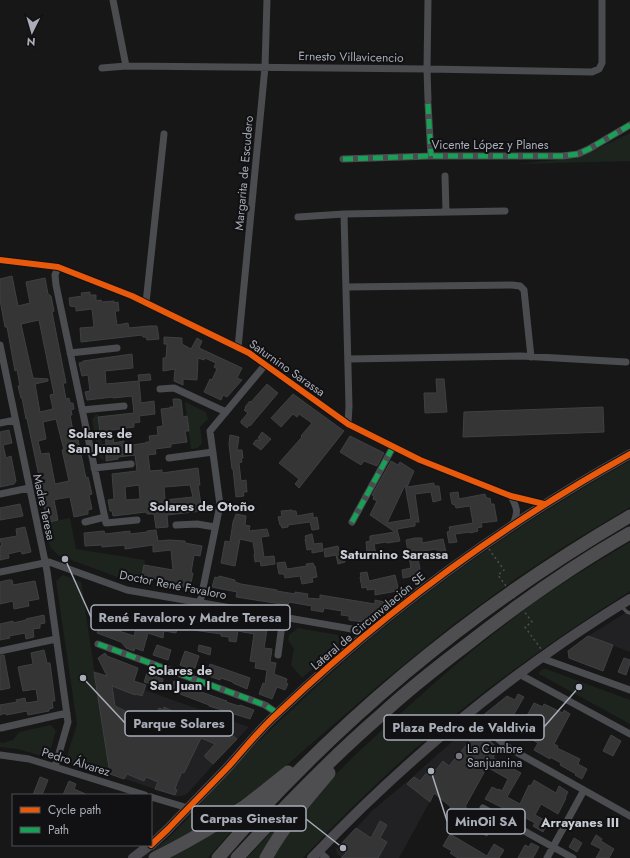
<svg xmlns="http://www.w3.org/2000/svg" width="630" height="858" viewBox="0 0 630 858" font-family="Jost,sans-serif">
<rect width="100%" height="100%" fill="#171717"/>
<path fill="#212123" d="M630,611V652L588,636L627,612Z
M94,672L249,727L213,765L188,793L185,795L181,796H176L110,774Z
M471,725L498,748L461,815L434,794L399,858H342L337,854L336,849L373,810L410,779Z"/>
<path fill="#1d241e" d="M630,133V161L514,164L578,158Z
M185,402L206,412L208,419L200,427L202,443L198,448L191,449Z
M98,414L104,461L99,457L92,420L95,415Z
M630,461V507L565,546L514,580L454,624L386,679L288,764L254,791L237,803L183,837L143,858C151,852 158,847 165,841C185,823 202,802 219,782C245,754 272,728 300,702C399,607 511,528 630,461Z
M70,518L76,549L145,560L141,584L128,581L58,555L50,547L45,523Z
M630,542V591C565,632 502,676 443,725C432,735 420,744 409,754C372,787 337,822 303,858H272L280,843L324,788L336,774L357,753L432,685L474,649L532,604L574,576Z
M63,575L81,582L110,774L70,763L67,756L77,724L56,581Z
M298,628L338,635L340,644L302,678L291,665L294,649L288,640L289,635Z
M543,669H546L630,700V724L539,674V672Z
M51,725L56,731L49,754L42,756L18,749L0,747V742L2,743L13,740L19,732Z
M251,806L241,820L208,858H162Z
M291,811L262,858H247Z"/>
<path fill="#353536" stroke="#3f4043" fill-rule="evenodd" d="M12,276L18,306L30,303L26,282L45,278L48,294L51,296L54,311L52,312L66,383H63L66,399L69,398L70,403H73L74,409L71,410L72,415H70L73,431L76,430L86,478L88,477L92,494L89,495L92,509L88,510V514L74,517L70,497L58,499L54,500L58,520L45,523L44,513L45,512L39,481H40L27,419H26L22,398H21L18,386H20L17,370L15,371L7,327H5L0,300V279ZM39,320L54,394L50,395L53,409L40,412L35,384L48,381V379L33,378L21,324ZM56,419L64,450H62L69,481L55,484L49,453L41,454L38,441L46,439L43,422Z
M90,292V295H96V301L101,300L102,302L114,301V303L118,302L119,311H115L117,325L128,323L129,328L149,326H157L159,339L147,340L146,337H143L142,335L81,342L80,328L94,327L92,309L76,311V307L70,306L69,298L82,296L81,293Z
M164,337L182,338V344L191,349L197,338L202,341L199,348L242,368L237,378L242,380L227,397L223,395L221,400L204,392L210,379L212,380L217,369L214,367L216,363L205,358L204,360L198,358L197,380L183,379V385L174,381L175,369L163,371V358H166L167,344H164Z
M132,354L133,368L105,371L106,384L139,381L141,403L154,401L155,414L139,416L140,422L134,423V427L112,430L114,443L124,441L125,446L146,443V442H150L149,436L158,435L157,427L163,426L161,409L170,408V407H174L173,399H178L181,400L183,417L187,416L189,431H185L187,442L171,444V447L155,449L156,454L148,455L150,471L162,470V473L198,468L200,485H198L202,511L167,515L168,527L156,528L154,514H147L146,512L113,516L112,511H110L108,500L114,499L112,474L137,471L135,455L118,457V459L106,461V453H103L102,445H106L105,430L100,431L98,417L134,413L132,396L113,398V397L87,400L85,392L90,391L88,375L82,376L79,363L83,362V361ZM139,485L140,499L126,500L125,487ZM190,485L193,497L165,500L164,487Z
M150,374L151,380L139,381L138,375Z
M436,379H444L447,412L425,413L424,393H437Z
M267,384L278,393L250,426L249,425L247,428L241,423V421L248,413L244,410L246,408L245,407L250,401L251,402Z
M293,394L344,431L299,488L295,484L299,479L279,463L302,437L301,436L312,423L299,414L297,417L293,414L281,427L271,418Z
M603,407L604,432L463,437L464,412Z
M9,430L12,443L3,445L6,458L11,456L16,481L14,484L0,487V432Z
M262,432L271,439L261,450L253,444L256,440H261L258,438Z
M230,435L239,437L237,450H242L243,458L241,459L242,462L239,463L241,481L246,480L247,492H243L244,496L236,497L233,469H232L229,444Z
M350,436L384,453L377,466L364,461L361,465L340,452Z
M391,461L398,465L400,462L414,471L407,487L434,483V486H439L441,500L433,502L431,492L415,494L419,522H415V526L397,529L400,541L387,543L386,542L374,544L376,555L369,556V553H367L366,542L370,541V536L395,532L370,515L377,501L373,499L374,496L372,495ZM405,485L411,519L387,523Z
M458,492L459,499L485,494L486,498L487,497V499L490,498L491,504H494L497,521L481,523L482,527L477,528L478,531L470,533V532L455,534L457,542L449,543L447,532L450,531L449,527L473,523L470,506L456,508L455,505L452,504L450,493Z
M20,504L23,516L0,520V508Z
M292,510V511H296L297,516L313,513V518L317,517L319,529L312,530L310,522L288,525V527L282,528L281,525H280L278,517L282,516L281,511Z
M236,514L246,516L245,525L250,526L249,531L267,529L269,536L261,537L264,557L274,556L275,564L261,566L260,561L255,562L254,554H255L253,542L240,539L235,566L221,563L225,541L230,542L233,522Z
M25,527L31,552L22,554L21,551L8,554L9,558L0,560V546H2L0,539L17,536L16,529Z
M156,530L158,541L169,540L185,541V543L202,546L200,556L194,555L191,573H193L190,588L172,585V583H170V581L152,578L151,582L141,580L144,565L173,570L171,550L153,552V545L125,549V545L102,547V545L85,546L84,533L104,531L105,534L130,531V534L147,532V531Z
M312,534L314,544L322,543L323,551L312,553V549L307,550L305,539H306L305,536Z
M415,538H422V543L443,539L446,552H444L445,555L438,556L437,549L417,552L420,570L417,571L418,575L403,578L402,570L411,568L406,540Z
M338,546L339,551L344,550L345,558V562L338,564L336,555L325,557L324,549Z
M285,562L287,569L307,566L306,564L313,563L314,566H315L317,577L312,578L313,582L302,584L300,576L285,578L284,574H279L277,563Z
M367,572L369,581L395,575L398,587L397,588V591L375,595V589L367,590V587L362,588L360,577L361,576L360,573Z
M219,576L235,580V582L241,584L277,590V591L295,594V592L308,594L307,598L320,599V595L375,604V600L389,603L363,622L349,620V616L341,615L342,611L324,608L323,612L311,610L312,606L289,602L287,609L281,607V604L236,597L237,592L212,587L215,577L218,578Z
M8,580H12L13,585L35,581L39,599L28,601L29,606L14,609L13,601L0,604V582Z
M143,605L168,608L167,614L191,618H194L196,611L216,614L215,618L230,621L239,622L240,618L268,623L264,648L272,649L270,662L276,663L274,674L287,679L286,683L288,684L285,690L277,687L272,699L259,694L263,683L265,684L267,670L255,668L256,662L250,661L254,634L238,631L236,642L229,641V637L221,636V634L193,630V627L178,625L176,633L164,631L163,638L148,633L143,651L135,648L134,651L126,648L121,642L97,633L101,623L105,625L107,618L115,621L112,627L119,630V631L134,636L136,629L139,630Z
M44,615L45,623L40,624V628L33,629L34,637L26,639L25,633L9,636L10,638L0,640V624L13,621V623L26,620V619Z
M588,636L613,645L603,671L569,658L568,651Z
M157,645L171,650L168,660L153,655Z
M199,645L211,648L210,655L198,651Z
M44,650L47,663H50L55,701H52L53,708L49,709V711L28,715L27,711L6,715V713L0,715V705L17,702L16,700L25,698L26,703L38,701L36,689L23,691L18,667L33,664L31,653Z
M185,651L199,656L195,668H194L193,670L180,665Z
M105,653L107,656L138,668L134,681L146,685L142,696L136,694L135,695L112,686L115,706L152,724L159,708L164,710V707L197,723V724L209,730L210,728L230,737L232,735L237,739L213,764L205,757V755L215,744L201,738L184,773L182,772L177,783L175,789L177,790L175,795L155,789L158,782L146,777L144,781L127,774L124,779L110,774L94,672L107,676L98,658Z
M4,655L10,688L0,690V656Z
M624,658L630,660V663L626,675L618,672Z
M210,664L250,678L247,689L233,683V682L221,678L220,680L206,675Z
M147,673L163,679L161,687L144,682Z
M174,681L202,690L201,692L227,701L226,702L239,706L240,705L254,710L250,719L209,706V705L180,694L181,693L171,690Z
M518,694L524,697L502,735L481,717L507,696L515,700Z
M534,703L543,707L544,704L563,713L564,710L570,714L554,744L558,746L557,748L580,759L578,764L587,769L582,779L575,775L576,774L560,765L561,763L550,757V759L534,750L538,743L518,732Z
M478,731L498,748L493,758L521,773L507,797L520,804L529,785L531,786L534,780L556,793L559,786L568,792L565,798H566L558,814L541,804L535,815L548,822L543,832L533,826L535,823L522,816L519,820L514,817L515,814L485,799L492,787L498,790L499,789L502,791L508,779L487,767L465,807L472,811V812L484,819H483L493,825L487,836L470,827L472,824L459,817L456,822L446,814L451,807L434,793L430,802L407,784L414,777L420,781L432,766L436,770L443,761L449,766Z
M611,735L621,741L613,756L603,751Z
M40,777L48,780L42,795H33Z
M69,781L76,784L74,789L88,795H63Z
M380,821L387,825L380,838L387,842L378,858H341L346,853L339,846L356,828L371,838Z
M450,834L487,856L494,844L504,850L499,858H458L450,853L452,851L443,846Z
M596,835L602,839L601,841L614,849L609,858H596L601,849L591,844Z
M574,838L582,843L577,852L569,847Z
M531,843L539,847L533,858H518L525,845L529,847Z"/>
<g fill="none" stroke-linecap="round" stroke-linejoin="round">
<path stroke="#4b4c50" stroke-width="3.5" d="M621,606L627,612L630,613"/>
<path stroke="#4b4c50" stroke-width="7" d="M113,0L126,66
M102,68L126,66L427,69L592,72L599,69L602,63V0
M428,100L427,69L428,0
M428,104L431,156
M343,159L431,156H563L578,154L589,149L630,125
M445,176L446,212
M344,214L349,406L348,424
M298,217L344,214L505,211
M0,260L58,267L132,296L249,353L348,424L420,460L511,496L544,504
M58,267L55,275L56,285L106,523L137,520
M346,287L512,285L520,286L524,290L531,357
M146,303L164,134
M0,345L47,571L68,722L55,767
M238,348L265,67L267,0
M70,353L117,348
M348,359L521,356L626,362
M160,389L174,388L226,412
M82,410L124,406
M0,423L15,420
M169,458L213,452
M94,468L131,464
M0,494L29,488
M511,496C518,510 518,511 513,525
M85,522L105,517
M352,522L393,447
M176,525L197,524L215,527
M0,572L49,562L127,590L369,632
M200,603L220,505L210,431L265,365
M98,644L265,705L277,713
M0,651L56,639
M278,655L283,617
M541,658L630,690
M519,674L630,734
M468,714L509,748L630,816
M1,728L67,713
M0,755L29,759L145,795
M151,797L188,808
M483,808L573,858
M318,851L326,858
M547,858L584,790"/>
<path stroke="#4a4a4e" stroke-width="10" d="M151,845L168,829C188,808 209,787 229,766C245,748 260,729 278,713C384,612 502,525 630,454
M133,858L150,845
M312,858C388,778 471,706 562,643C584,628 607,613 630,599"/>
<path stroke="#4e4e51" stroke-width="13" d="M155,858C186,843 216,825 245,806C260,795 274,783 288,772
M218,858C335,722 475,606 630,516
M237,858C283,808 330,759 381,715C408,690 436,668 465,646C517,605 572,566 630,533
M266,858C283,827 306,800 329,773"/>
<path stroke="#4d4e52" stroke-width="1.5" stroke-dasharray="2 3" stroke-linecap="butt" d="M489,549L504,570L498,575L532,622L525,627L541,649"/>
<path stroke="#1a9f57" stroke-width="5" stroke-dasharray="10 5" stroke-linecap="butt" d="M428,104L431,156
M343,159L431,156H563L578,154L589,149L630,125
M352,522L393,447
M98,644L265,705L277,713"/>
<g stroke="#111113" stroke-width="8">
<path id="cycleway" d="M0,260L58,267L132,296L249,353L348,424L420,460L511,496L544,504
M151,845L168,829C188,808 209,787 229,766C245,748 260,729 278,713C384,612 502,525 630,454"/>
</g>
<use href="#cycleway" stroke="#e8590c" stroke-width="6"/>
</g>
<circle fill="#757880" stroke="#111113" stroke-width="1.5" cx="459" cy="756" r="4"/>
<g text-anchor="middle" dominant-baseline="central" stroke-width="4" stroke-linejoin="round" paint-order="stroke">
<g font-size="12" fill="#a8adb8" stroke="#111113">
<text transform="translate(351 57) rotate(1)">Ernesto Villavicencio</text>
<text x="490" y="145">Vicente López y Planes</text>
<text transform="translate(244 173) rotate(-85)">Margarita de Escudero</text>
<text transform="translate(287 368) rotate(35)">Saturnino Sarassa</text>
<text transform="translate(44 507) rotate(78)">Madre Teresa</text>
<text transform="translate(173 585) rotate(11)">Doctor René Favaloro</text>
<text transform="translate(368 621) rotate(-40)">Lateral de Circunvalación SE</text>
<text transform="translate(76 762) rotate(17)">Pedro Álvarez</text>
</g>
<g font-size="12" fill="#a8adb8" stroke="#111113" text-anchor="start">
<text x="467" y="749">La Cumbre<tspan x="467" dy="14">Sanjuanina</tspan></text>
</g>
<g font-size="13" font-weight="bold" fill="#c9ccd4" stroke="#111113">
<text x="100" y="433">Solares de<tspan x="100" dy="15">San Juan II</tspan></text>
<text x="202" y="506">Solares de Otoño</text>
<text x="394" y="554">Saturnino Sarassa</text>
<text x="180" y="670">Solares de<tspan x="180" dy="15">San Juan I</tspan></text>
<text x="580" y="822">Arrayanes III</text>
</g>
</g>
<path fill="none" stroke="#a8adb8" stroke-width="1.5" d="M65 559L91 617M83 678L125 723M579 687L544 727M343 848L306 819M431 771L447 821"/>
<g fill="#a8adb8" stroke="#111113" stroke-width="1.5">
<circle cx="65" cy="559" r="4"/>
<circle cx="83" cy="678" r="4"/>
<circle cx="579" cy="687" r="4"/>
<circle cx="343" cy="848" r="4"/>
<circle cx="431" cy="771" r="4"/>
</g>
<g fill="#111113" stroke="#a8adb8" stroke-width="1.5">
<rect x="91" y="605" width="199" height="25" rx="4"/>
<rect x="125" y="711" width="108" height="25" rx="4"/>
<rect x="384" y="715" width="160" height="25" rx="4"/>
<rect x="192" y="806" width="114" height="25" rx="4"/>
<rect x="447" y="809" width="78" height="25" rx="4"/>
</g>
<g font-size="13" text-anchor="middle" font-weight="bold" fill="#a8adb8">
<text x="190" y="622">René Favaloro y Madre Teresa</text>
<text x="179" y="728">Parque Solares</text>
<text x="464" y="732">Plaza Pedro de Valdivia</text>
<text x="249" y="823">Carpas Ginestar</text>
<text x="486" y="826">MinOil SA</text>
</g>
<rect x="12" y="794" width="140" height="52" fill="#111113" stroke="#4d4f55"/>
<rect x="20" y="807" width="20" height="6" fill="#e8590c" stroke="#4d4f55"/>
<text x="48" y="814" font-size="12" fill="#a8adb8">Cycle path</text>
<rect x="20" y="827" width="20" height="6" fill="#1a9f57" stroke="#4d4f55"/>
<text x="48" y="834" font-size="12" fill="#a8adb8">Path</text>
<g transform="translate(32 32) rotate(185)" stroke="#111113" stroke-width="3" paint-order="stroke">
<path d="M0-3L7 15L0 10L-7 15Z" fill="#a8adb8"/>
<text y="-6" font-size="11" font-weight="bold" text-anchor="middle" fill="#a8adb8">N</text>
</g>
</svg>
